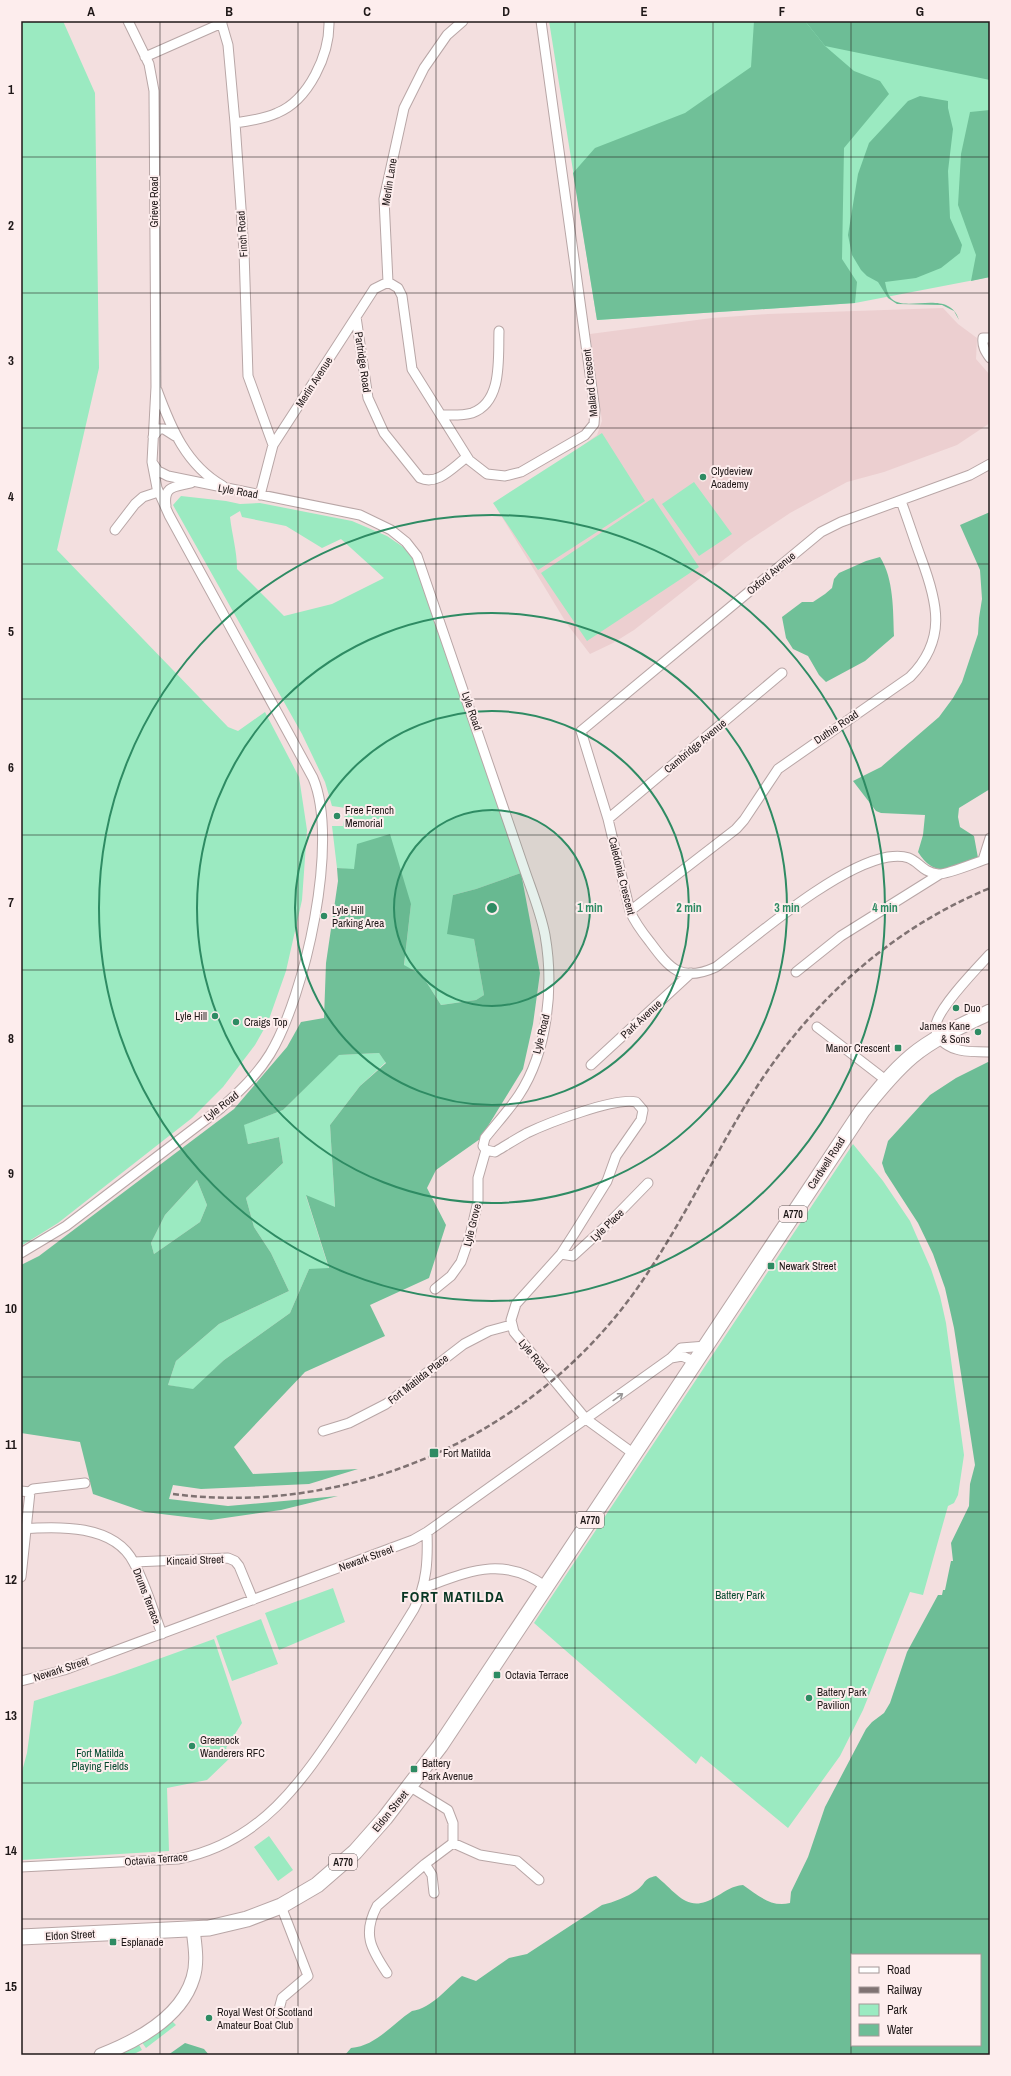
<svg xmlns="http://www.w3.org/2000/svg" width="1011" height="2076" viewBox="0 0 1011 2076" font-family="'Archivo Narrow',sans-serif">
<rect width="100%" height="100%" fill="#f3dfdf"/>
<path fill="#eccfd0" d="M943,308L958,324L977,338L976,359L990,375V423L957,445L884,472L847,482L790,513L745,543L634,630L613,643L590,654L567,624L497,509L597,435L602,421L590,334L712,318L768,314Z"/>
<path fill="#9beac1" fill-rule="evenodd" d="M21,21H63L95,93L99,368L57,550L228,727L238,731L265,712L299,777L307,830L302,900L286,971L268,1022L255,1045L223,1087L192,1118L58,1223L21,1246Z
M549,21H990V277L855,303L597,320Z
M602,433L645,501L538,570L493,503Z
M694,482L732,534L699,556L662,504Z
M181,496L226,501L240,504L260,503L352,521L387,536L409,551L421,578L521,873L476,889L453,895L474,939L484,995L476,1000L441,1005L422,975L404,966L411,904L354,870L337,868L332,826H343L346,808L332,806L325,782L302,734L173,505ZM240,511L242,517L286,526L322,548L341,539L384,578L332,604L284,616L237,569C237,551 232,535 230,517Z
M653,498L699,567L587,641L541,573Z
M379,1053L386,1062L360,1086L330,1125L335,1208L306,1196L329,1269H309L290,1313L224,1360L193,1390L168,1385L176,1361L219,1324L289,1291L271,1253L254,1227L246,1198L283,1163L279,1137L248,1144L243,1125L283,1110L338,1055Z
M853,1144L883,1181L910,1221L931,1269L940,1296L946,1323L964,1455L958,1495L954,1503L948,1506L923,1595L910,1592L863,1710L840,1756L788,1828L701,1756L696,1764L534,1623Z
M197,1180L207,1205L200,1222L154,1254L151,1243L165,1215Z
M333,1588L345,1622L279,1650L265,1613Z
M261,1619L278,1664L232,1681L216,1636Z
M214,1639L242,1723L226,1748L232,1756L207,1780L167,1788L169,1851L21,1860V1775L27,1753L34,1701L114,1675Z
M269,1836L293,1870L278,1881L254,1847Z
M170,2019L176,2025L146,2048L141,2041Z
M138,2043L142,2050L132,2055H120L119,2053Z"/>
<path fill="#70c098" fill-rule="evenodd" d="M754,21H805L825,46L854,71L880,81L889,94L844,148L842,259L857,282L855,303L597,320L573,173L595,148L685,113L751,67Z
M990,110V277L971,281L976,255L958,205L961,154L970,112Z
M990,512V789L959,808L958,817L960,827L974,836L978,858C952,868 936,880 918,852L923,835L925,815L881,813L876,811L853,781L881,767L939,717L953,698L962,682L978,634L979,618L982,599L980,570L960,525Z
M880,557C894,579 893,611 894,636L865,661L826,682L819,675L808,656L793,649L786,638L782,617L802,602H813L825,594L832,588L834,579L839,573L866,561Z
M390,834L411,904L404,965L422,975L441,1005L476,1000L484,995L474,939L447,934L453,895L476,889L521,873L540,973L533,1024L523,1069L480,1139L436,1170L427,1188L446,1225L429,1278L370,1305L385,1336L305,1372L234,1447L253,1474L358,1469L309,1484L201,1489L173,1485L169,1499L228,1506L338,1496L281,1510L211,1520L145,1512L93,1494L80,1442L21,1433V1265L39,1256L234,1109L287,1047L301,1022L324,1018L326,963L338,881L337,868L354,869L357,844ZM379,1053L386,1063L360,1086L330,1125L335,1207L306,1195L329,1268L309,1269L290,1313L224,1360L193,1389L168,1385L176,1361L219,1324L289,1291L271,1253L254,1227L246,1198L283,1163L279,1137L248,1144L244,1125L283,1110L339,1055ZM197,1180L207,1205L200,1222L154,1254L151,1243L165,1215Z"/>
<path fill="#6dbd96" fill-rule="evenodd" d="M805,21H990V80L825,46Z
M920,96L948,101V108L953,129L948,171L950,218L962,245L960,253L941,268L916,278L885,282C886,286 887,293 890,297C903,315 949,287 959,320L954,311L942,305L897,304L888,298L878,282L867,276L861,270L852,255L848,235L858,174L869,143L908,101Z
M988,1062L990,1063V2055H345L351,2048C376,2046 392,2024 412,2011C432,2008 447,1988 462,1976L476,1981L509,1958L527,1954L602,1905C614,1902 627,1897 637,1890C647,1883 642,1879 656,1876C678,1894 688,1915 717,1896C726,1891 732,1886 743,1885C758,1895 771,1908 790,1903L791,1892L808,1857L825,1807L866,1729L872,1722L884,1713L890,1703L907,1652L938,1595H942L943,1590H945L951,1561H953L951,1543L969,1506L970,1484L975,1465L954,1328L945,1288L933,1254L918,1223L885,1172L882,1163L888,1141L930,1095L956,1078ZM852,1955H980V2045H852Z
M185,2043L204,2049L209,2055H168Z"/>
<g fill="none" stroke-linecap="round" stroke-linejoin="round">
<g stroke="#b8a6a6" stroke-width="11">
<path id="street" d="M221,21L228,45L235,123L244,251L248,376L273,445
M145,57L222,23
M235,123C249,121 264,119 277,113C309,100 330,54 329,21
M388,282L398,288L402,296L412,369L469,460L487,474L505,476L521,472L585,435L594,424L595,410L541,21
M388,282L384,199L404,108L424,68L447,35L463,21
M356,317L368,398L384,433L420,478C438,486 453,467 467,457
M990,338H983C982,346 985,351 990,358
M157,390C171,428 186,465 223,486
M441,415C451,415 462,416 472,413C503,402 498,358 499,331
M153,437L159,429H164L175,436
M152,462L158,471L168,476L360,515L391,530L406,542L417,556L526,874C533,894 541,914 545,935C554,986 548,1051 519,1095C509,1110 496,1124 485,1138L483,1146L486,1150L495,1152C505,1146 516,1139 527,1133C548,1123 615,1097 636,1102L643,1110L641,1120L616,1156L607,1181L574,1234L561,1254L516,1304L511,1320L514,1332L586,1419L634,1454
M990,464L970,475L841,522L821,532L581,731L608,819L630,911C635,923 642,932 650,942C670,969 681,983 716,967C759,934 837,866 888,857C920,852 915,871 938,874C947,875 979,861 990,858
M260,495L273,445L374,289L388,282
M166,506C163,485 176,487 191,483
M115,530L135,504L143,497L158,492
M608,819L782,673
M983,860L990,838
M630,911L736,829L744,820L778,769L910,677C947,640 938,603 921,558C914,539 908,520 901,501
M990,954C978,967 938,1008 936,1025C934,1037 946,1046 956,1049C966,1053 979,1051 990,1052
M796,972L841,936L940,874
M817,1027L887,1081
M591,1065L691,973
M21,1253L66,1226L221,1108C240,1091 257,1075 270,1054C305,996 340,841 313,778L169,515L157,488L152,462L156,387L154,91L149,64L128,21
M561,1254L573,1256L607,1225L648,1183
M435,1289L451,1276L461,1262L470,1236L478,1201V1178L486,1150
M671,1358L682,1356L696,1362
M323,1431L349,1423L386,1404L464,1344L489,1331L511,1325
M21,1491L30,1492L21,1577
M30,1492L33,1489L85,1483
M21,1529C58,1526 115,1524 134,1563C146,1585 153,1611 162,1634
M134,1562L228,1558L235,1561L239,1566L253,1600
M423,1588C468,1572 502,1555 545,1586
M21,1681L64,1670L413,1540L427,1532L671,1358L681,1348L706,1346
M453,1843L480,1855L517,1861L539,1880
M425,1864L432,1875L434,1893
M21,1867L178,1859C266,1842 306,1775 352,1706C373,1674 394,1642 414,1609C427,1584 428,1560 427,1532
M387,1973C371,1949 362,1934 377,1906L425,1864L453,1843V1823L448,1810L409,1786
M278,2013L282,1998L308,1976L281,1906"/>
</g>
<g stroke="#b8a6a6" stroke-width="15">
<path id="secondary" d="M101,2055C137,2041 181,2018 193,1978C198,1962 195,1946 193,1929"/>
</g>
<g stroke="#b8a6a6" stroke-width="17">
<path id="primary" d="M21,1937L209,1928L247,1919L281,1906L317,1885L355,1852L385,1818L440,1746L862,1111C877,1092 893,1072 912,1056C935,1037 963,1025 990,1012"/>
</g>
<use href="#street" stroke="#fff" stroke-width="9"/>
<use href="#secondary" stroke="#fff" stroke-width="13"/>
<use href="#primary" stroke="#fff" stroke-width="15"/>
<path stroke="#7f7272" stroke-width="2.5" stroke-dasharray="6 3" stroke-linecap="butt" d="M173,1494C351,1517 532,1436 636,1290C682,1225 715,1152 758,1085C815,998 893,928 990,888"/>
</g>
<defs><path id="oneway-shaft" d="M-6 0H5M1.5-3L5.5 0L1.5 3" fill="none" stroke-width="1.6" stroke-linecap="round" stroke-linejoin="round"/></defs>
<use stroke="#9a9797" href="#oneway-shaft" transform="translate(618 1397) rotate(-36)"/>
<path fill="none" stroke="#1f1818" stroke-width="1" stroke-opacity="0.55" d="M160,21V2055M298,21V2055M436,21V2055M575,21V2055M713,21V2055M851,21V2055M21,157H990M21,293H990M21,428H990M21,564H990M21,699H990M21,835H990M21,970H990M21,1106H990M21,1241H990M21,1377H990M21,1512H990M21,1648H990M21,1783H990M21,1919H990"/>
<circle cx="492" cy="908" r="98" fill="#2e8b63" fill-opacity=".12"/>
<g fill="none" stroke="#2e8b63" stroke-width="2">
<circle cx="492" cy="908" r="98"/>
<circle cx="492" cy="908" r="197"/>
<circle cx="492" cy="908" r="295"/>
<circle cx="492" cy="908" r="393"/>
</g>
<g fill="#2e8b63" stroke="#fdeded" stroke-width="1.5">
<circle cx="703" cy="477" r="4"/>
<circle cx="337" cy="816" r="4"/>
<circle cx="324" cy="916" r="4"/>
<circle cx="956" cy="1008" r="4"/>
<circle cx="215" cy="1016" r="4"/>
<circle cx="236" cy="1022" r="4"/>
<circle cx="978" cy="1032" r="4"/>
<rect x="894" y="1044" width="8" height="8" rx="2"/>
<rect x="767" y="1262" width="8" height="8" rx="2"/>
<rect x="429" y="1448" width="10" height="10" rx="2"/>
<rect x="493" y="1671" width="8" height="8" rx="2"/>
<circle cx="809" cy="1698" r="4"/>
<circle cx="192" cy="1746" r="4"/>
<rect x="410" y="1765" width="8" height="8" rx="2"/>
<rect x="109" y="1938" width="8" height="8" rx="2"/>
<circle cx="209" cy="2018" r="4"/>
</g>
<g text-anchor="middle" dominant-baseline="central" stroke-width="4" stroke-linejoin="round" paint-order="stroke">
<g fill="#fdeded" stroke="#625858" stroke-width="1">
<rect x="779" y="1206" width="28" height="16" rx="3"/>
<rect x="576" y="1512" width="28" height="16" rx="3"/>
<rect x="329" y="1854" width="28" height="16" rx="3"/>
</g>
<g font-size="10" font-weight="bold" fill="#1f1818">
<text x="793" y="1214">A770</text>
<text x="590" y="1520">A770</text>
<text x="343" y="1862">A770</text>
</g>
<g font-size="11" fill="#1f1818" stroke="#fdeded">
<text transform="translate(389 182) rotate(-81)">Merlin Lane</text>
<text transform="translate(154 202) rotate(-90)">Grieve Road</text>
<text transform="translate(242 234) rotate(-94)">Finch Road</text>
<text transform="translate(363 362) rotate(82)">Partridge Road</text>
<text transform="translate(314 382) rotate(-57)">Merlin Avenue</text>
<text transform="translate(590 383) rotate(-96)">Mallard Crescent</text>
<text transform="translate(238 491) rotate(10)">Lyle Road</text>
<text transform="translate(771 573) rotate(-40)">Oxford Avenue</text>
<text transform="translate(472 711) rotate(71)">Lyle Road</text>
<text transform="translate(836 727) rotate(-34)">Duthie Road</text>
<text transform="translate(695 746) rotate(-40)">Cambridge Avenue</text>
<text transform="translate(622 876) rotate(76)">Caledonia Crescent</text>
<text transform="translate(641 1019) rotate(-43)">Park Avenue</text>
<text transform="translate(541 1034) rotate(-76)">Lyle Road</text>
<text transform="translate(221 1106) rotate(-38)">Lyle Road</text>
<text transform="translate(826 1163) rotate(-57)">Cardwell Road</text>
<text transform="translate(472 1225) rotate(-76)">Lyle Grove</text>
<text transform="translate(607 1225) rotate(-44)">Lyle Place</text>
<text transform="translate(534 1356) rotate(50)">Lyle Road</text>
<text transform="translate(418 1379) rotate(-38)">Fort Matilda Place</text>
<text transform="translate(366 1558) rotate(-20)">Newark Street</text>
<text transform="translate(195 1560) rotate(-2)">Kincaid Street</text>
<text transform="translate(147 1596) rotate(69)">Drums Terrace</text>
<text transform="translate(61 1669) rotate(-18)">Newark Street</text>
<text transform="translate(390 1811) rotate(-51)">Eldon Street</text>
<text transform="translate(156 1859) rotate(-5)">Octavia Terrace</text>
<text transform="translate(70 1935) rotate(-3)">Eldon Street</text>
</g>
<g font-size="11" fill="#1f1818" stroke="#fdeded" text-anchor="start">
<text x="711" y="471">Clydeview<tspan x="711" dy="13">Academy</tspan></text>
<text x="345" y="810">Free French<tspan x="345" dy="13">Memorial</tspan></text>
<text x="332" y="910">Lyle Hill<tspan x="332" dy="13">Parking Area</tspan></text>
<text x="964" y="1008">Duo</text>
<text x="207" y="1016" text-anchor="end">Lyle Hill</text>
<text x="244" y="1022">Craigs Top</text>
<text x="970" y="1026" text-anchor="end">James Kane<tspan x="970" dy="13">&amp; Sons</tspan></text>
<text x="890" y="1048" text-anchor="end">Manor Crescent</text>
<text x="779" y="1266">Newark Street</text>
<text x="443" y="1453">Fort Matilda</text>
<text x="505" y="1675">Octavia Terrace</text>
<text x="817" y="1692">Battery Park<tspan x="817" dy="13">Pavilion</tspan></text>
<text x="200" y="1740">Greenock<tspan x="200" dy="13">Wanderers RFC</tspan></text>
<text x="422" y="1763">Battery<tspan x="422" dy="13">Park Avenue</tspan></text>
<text x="121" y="1942">Esplanade</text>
<text x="217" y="2012">Royal West Of Scotland<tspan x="217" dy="13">Amateur Boat Club</tspan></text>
</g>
<g font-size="11" fill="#05492f" stroke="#fdeded">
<text x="740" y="1595">Battery Park</text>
<text x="100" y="1753">Fort Matilda<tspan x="100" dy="13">Playing Fields</tspan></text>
</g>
<g font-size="15" font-weight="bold" letter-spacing="1" fill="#083623" stroke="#fdeded">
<text x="453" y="1596">FORT MATILDA</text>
</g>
</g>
<circle cx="492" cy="908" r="6" fill="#2e8b63" stroke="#fdeded" stroke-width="2"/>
<g font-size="12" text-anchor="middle" font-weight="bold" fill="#2e8b63" stroke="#fdeded" stroke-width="4" stroke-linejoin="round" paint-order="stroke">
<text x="590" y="912">1 min</text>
<text x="689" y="912">2 min</text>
<text x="787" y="912">3 min</text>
<text x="885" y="912">4 min</text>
</g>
<rect width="1011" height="2076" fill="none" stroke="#fdeded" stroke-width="44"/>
<rect x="851" y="1954" width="130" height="92" fill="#fdeded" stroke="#a49898"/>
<rect x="859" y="1967" width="20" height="6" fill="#ffffff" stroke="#a49898"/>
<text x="887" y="1974" font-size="12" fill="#1f1818">Road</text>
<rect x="859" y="1987" width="20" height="6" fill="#7f7272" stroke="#a49898"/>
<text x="887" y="1994" font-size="12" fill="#1f1818">Railway</text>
<rect x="859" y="2004" width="20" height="12" fill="#9beac1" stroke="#a49898"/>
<text x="887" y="2014" font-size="12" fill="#1f1818">Park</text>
<rect x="859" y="2024" width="20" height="12" fill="#6dbd96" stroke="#a49898"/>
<text x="887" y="2034" font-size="12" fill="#1f1818">Water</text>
<rect x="22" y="22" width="967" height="2032" fill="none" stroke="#1f1818" stroke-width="1.5"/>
<g font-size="13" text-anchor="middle" font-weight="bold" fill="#1f1818">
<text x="91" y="16">A</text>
<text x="229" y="16">B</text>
<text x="367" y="16">C</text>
<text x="506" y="16">D</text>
<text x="644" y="16">E</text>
<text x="782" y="16">F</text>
<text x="920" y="16">G</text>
<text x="11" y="94">1</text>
<text x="11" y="230">2</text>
<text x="11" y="365">3</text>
<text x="11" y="501">4</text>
<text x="11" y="636">5</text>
<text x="11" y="772">6</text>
<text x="11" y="907">7</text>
<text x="11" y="1043">8</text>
<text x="11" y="1178">9</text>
<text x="11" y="1313">10</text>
<text x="11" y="1449">11</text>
<text x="11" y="1584">12</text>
<text x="11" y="1720">13</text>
<text x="11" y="1855">14</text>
<text x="11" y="1991">15</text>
</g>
</svg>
